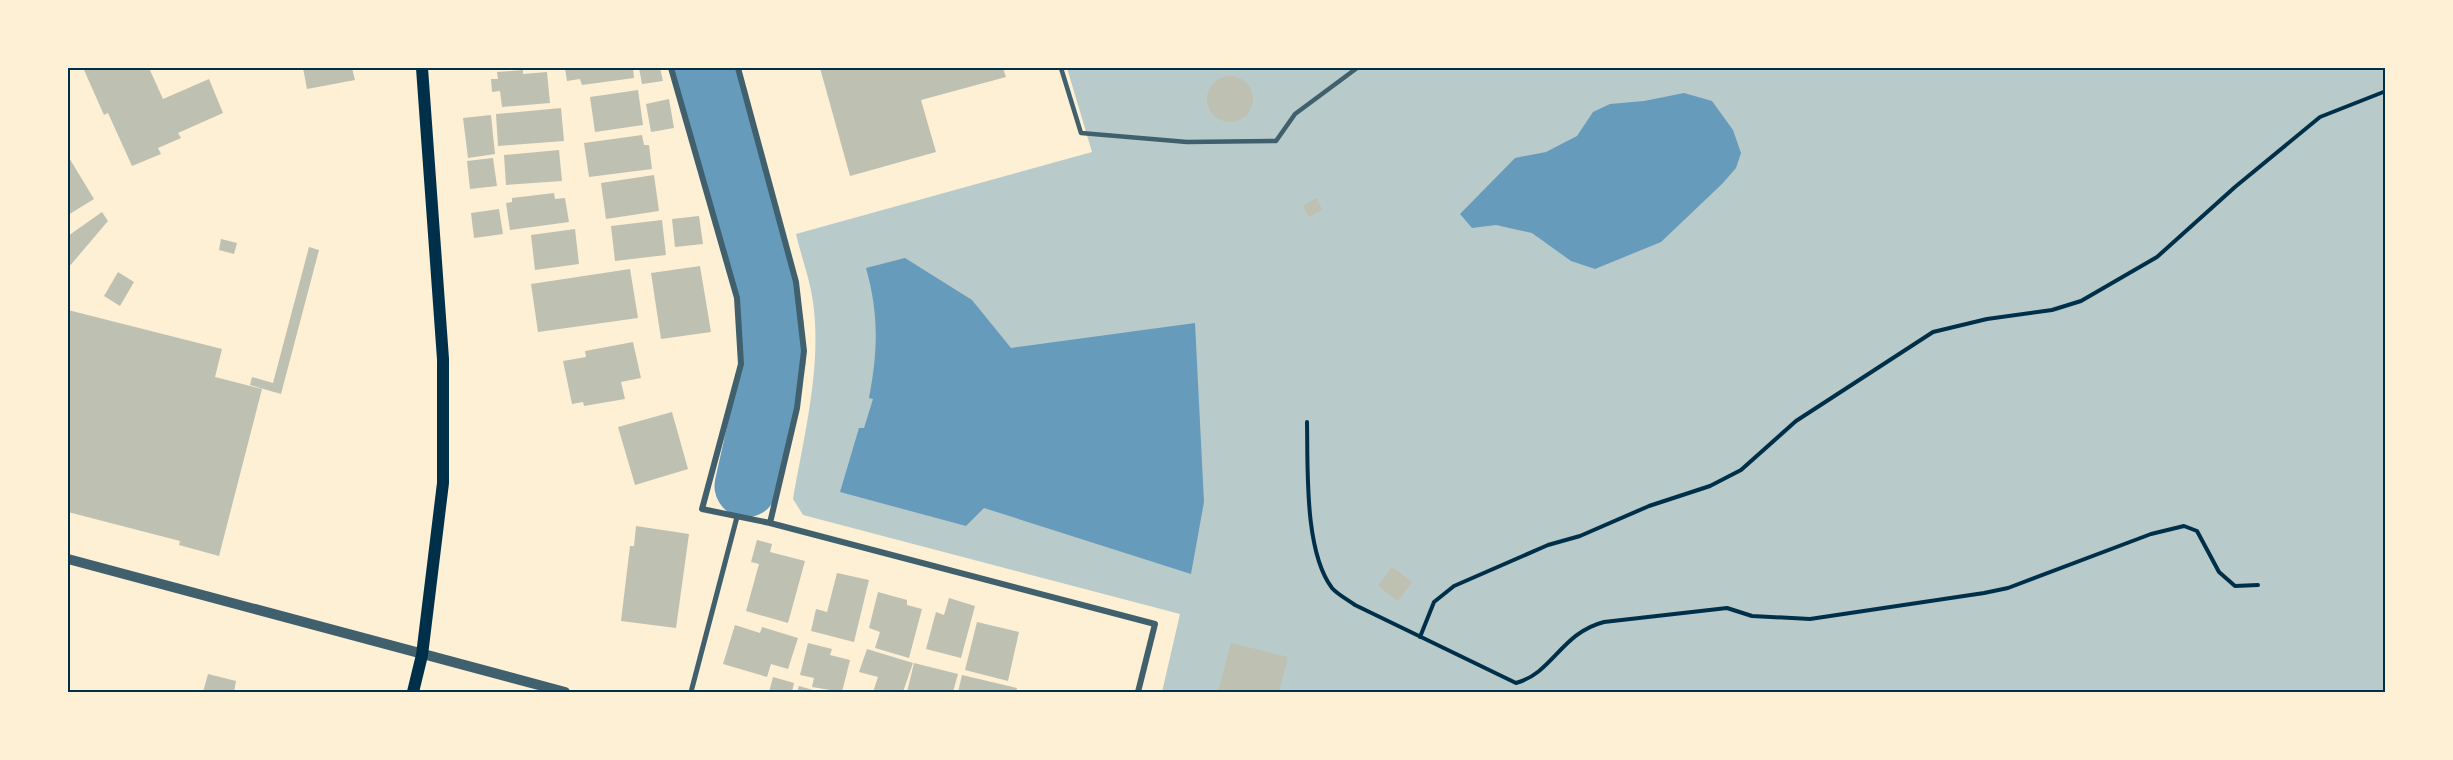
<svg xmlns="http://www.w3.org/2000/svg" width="2453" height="760" viewBox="0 0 2453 760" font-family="Raleway,sans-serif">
<rect width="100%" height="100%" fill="#fdf0d5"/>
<path fill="#b9caca" d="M1067,68H2385V692H1162L1180,614L803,515L793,499C804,435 822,367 813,302C810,279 801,256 796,234L1092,152Z"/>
<path fill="#669bbc" d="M1684,93L1712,101L1733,130L1741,153L1736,168L1722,184L1661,242L1595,269L1571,261L1532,233L1496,225L1472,228L1460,214L1515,158L1546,152L1577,136L1593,112L1610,104L1644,101Z
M905,258L972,300L1011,348L1195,323L1204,502L1191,574L984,508L966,526L840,492L859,428H864L873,399L869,398C878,351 879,314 866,268Z"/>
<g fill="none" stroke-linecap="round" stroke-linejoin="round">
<path stroke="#669bbc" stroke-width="63" d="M705,68L765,287L772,324L774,361L746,486"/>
</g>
<path fill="#bec0b2" d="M90,68H149L163,99L209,79L223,113L178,133L181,138L158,148L161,154L132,166L108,113L104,115L84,70Z
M303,68H352L355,80L307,89Z
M565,68H633L634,78L582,85L580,79L567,81Z
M639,68H660L663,81L642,84Z
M820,68H1003L1006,77L921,100L936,152L850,176Z
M523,70V74L547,72L550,103L502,107L500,91L492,92L491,79H498L497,72Z
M1207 99a23 23 0 1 1 46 0a23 23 0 1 1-46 0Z
M638,90L643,125L595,132L590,97Z
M669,99L674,128L651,132L646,104Z
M561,108L564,141L498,146L496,114Z
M491,115L495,154L468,158L463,118Z
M642,135L644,145H649L652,169L589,177L584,143Z
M559,150L562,181L506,185L504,155Z
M68,156L94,199L68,215Z
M493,158L497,186L470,189L467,161Z
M654,175L659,211L606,219L601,183Z
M554,193L555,199L565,198L569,222L510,230L506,203L512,202V198Z
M1316,198L1322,209L1309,217L1303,206Z
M499,209L503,234L474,238L471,213Z
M102,212L108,221L68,268V236Z
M699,216L703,244L675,247L672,219Z
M662,220L666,255L615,261L611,226Z
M575,229L579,264L535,270L531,235Z
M221,239L237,243L234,254L219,250Z
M309,247L319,250L281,394L250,385L252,377L273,383Z
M700,266L711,332L661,339L651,273Z
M630,269L638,318L538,332L531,284Z
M118,272L134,282L120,306L104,296Z
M68,310L222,349L215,377L262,389L219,556L179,545L180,541L68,512Z
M633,342L641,378L621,382L625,399L584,406L583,402L572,404L563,361L586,357L585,351Z
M672,412L688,469L635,485L618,427Z
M636,526L689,534L676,628L621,621L630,546H634Z
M757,540L772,544L770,552L805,561L788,623L746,611L759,564L751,562Z
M1392,567L1412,582L1398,601L1378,586Z
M837,573L869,580L854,642L811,631L816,609L827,612Z
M878,592L907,600V605L922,609L909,658L875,648L880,632L869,628Z
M949,598L975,606L961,658L926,649L936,612L944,615Z
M977,622L1019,632L1008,681L965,670Z
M735,625L760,633L762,627L798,638L788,669L771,664L767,677L723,664Z
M808,643L832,649L830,655L850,660L842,692L812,687L814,678L800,675Z
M1231,643L1288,657L1279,692H1218Z
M867,649L913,663L903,692H873L878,677L859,672Z
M914,663L958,674L953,692H907Z
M208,674L236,681L234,692H203Z
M962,675L1017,688L1016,692H958Z
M773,677L794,683L792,692H769Z
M799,686L820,692H797Z"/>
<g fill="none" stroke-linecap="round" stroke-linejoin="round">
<path stroke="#003049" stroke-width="4" d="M1307,422C1308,467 1304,551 1332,588C1337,594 1348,600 1355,605L1516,683C1553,673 1561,633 1604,622L1727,608L1752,616L1810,619L1984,593L2008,588L2151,534L2184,526L2197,531L2219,572L2235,586L2258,585
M1420,637L1434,602L1454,586L1548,545L1580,536L1649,506L1710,486L1741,470L1796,421L1933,332L1987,319L2052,310L2081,301L2157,257L2235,187L2320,117L2386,91"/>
<path stroke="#3f606c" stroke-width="4.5" d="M1061,68L1081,133L1187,142L1276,141L1295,114L1357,68"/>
<path stroke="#3f606c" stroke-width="5" d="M691,692L737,517"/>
<path stroke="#3f606c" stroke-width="6" d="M671,68L737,298L741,364L702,509L770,523L1155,624L1138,692
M738,68L796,282L804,351L797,408L770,523"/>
<path stroke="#3f606c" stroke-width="10" d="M68,559L565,692"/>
<path stroke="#003049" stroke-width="12" d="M413,692L422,655L443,483V359L422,68"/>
</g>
<rect width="2453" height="760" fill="none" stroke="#fdf0d5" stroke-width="138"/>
<rect x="69" y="69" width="2315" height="622" fill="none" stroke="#003049" stroke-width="2"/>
</svg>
